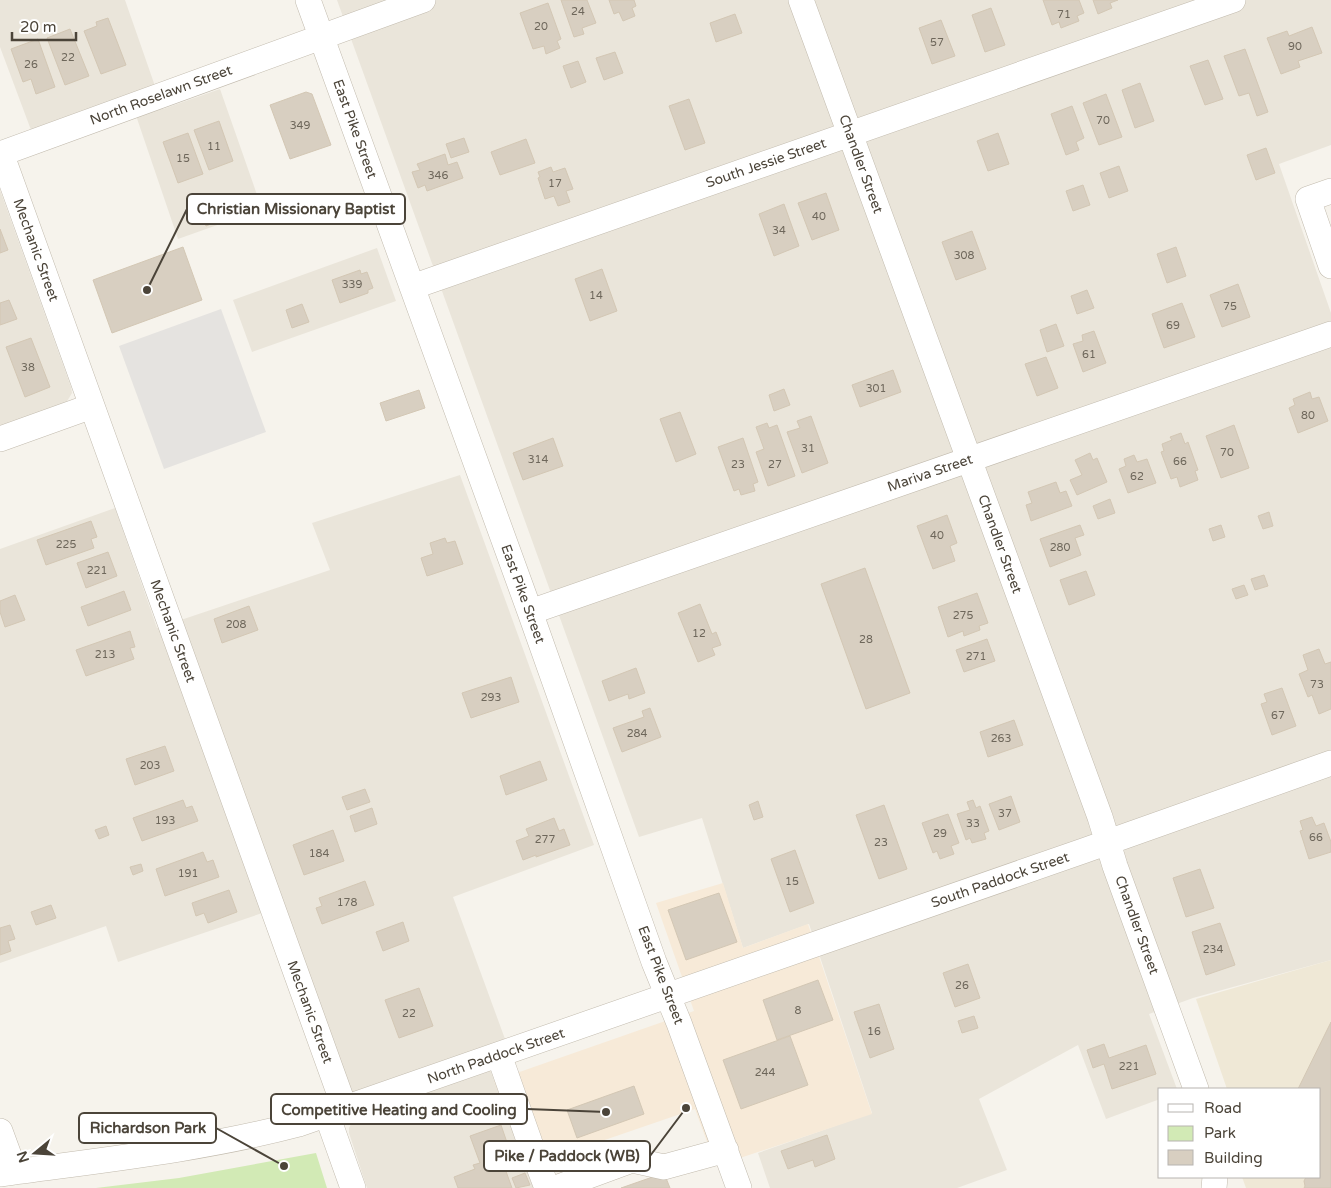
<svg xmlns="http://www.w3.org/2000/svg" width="1331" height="1188" viewBox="0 0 1331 1188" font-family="'Varela Round',sans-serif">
<rect width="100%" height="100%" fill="#f6f3ec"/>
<path fill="#eae5da" d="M0,0H125L163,109L220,89L262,209L178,239L129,95L31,130L0,47Z
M337,0H1331V145L1279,164L1331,313V960L1193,998L1149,1014L1177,1089H1160V1099L1106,1119L1078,1045L979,1099L1007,1170L957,1188H770L758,1153L872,1113L809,924L743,948L702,818L639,837Z
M0,190L71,387L72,393L66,403L0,426Z
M377,248L396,301L252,352L233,300Z
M460,475L594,845L453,897L505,1039L482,1048L534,1188H367L349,1133V1128L351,1124L360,1118L283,906L118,962L106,926L0,963V549L115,508L157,628L330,570L312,523Z"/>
<path fill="#f7ead8" d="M723,883L743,948L808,924L872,1114L716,1166L695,1109L526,1167L494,1081L694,1011L656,903Z"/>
<path fill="#efe8d6" d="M1331,960V1188H1246L1242,1177H1320V1089H1227L1196,999Z"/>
<path fill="#d2eab5" d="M316,1153L327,1188H96L179,1178Z"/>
<path fill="#e5e3e0" d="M221,309L266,432L164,469L119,346Z"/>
<path fill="#d8cfc1" stroke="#d3c7b4" d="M561,0H587L596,23L582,28L584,34L574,37Z
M609,0H634L636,6L632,8L635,16L623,21L619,12L614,14Z
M1043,0H1079L1084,13L1077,16L1079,21L1061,28L1059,22L1052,25Z
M1093,0H1118L1110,3L1112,8L1098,14Z
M548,3L561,39L557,41L560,48L546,54L544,46L533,49L520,13Z
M991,8L1005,45L985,52L972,15Z
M735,14L742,33L716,42L710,23Z
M108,18L126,65L101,74L84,31L97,26L96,22Z
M941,20L955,56L932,64L919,28Z
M1312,27L1322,53L1298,61L1300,67L1281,74L1267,38L1287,31L1289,36Z
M70,29L89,76L65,85L47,38Z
M38,39L55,87L36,94L31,79L23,82L11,49Z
M1245,49L1268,112L1257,116L1249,93L1239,96L1224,56Z
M615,52L623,73L604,80L596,58Z
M1208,60L1223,99L1205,105L1190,66Z
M578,61L586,82L571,88L563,66Z
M1140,83L1154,121L1135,128L1122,90Z
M306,92L312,94L331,145L290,159L270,105Z
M1106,94L1122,137L1099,145L1083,103Z
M689,99L705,143L685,150L669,106Z
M1072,106L1084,138L1076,142L1079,150L1066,155L1051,114Z
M219,121L233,161L209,170L194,130Z
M188,133L203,174L178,183L163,142Z
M998,133L1009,164L988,171L977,141Z
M464,138L469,152L451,158L446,144Z
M526,139L535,163L500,175L491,152Z
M1266,148L1275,173L1256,180L1247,155Z
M445,154L448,165L457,162L463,178L427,191L425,185L418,188L412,172L420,170L417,164Z
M1119,166L1128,191L1109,198L1100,173Z
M551,167L553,172L565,168L573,189L566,191L570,202L558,206L554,196L545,199L538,178L540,177L538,172Z
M1083,185L1090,205L1073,211L1066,191Z
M826,193L839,230L812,240L798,203Z
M784,204L799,246L774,256L759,214Z
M216,207L221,220L206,226L201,213Z
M0,229L8,250L0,253Z
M972,231L986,269L956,280L942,242Z
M183,247L202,300L112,333L93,280Z
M1176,247L1186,276L1167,283L1157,254Z
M602,269L617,311L590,321L575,279Z
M360,270L361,274L367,272L373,288L368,290V293L340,303L332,280Z
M1238,284L1250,317L1222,327L1210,295Z
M1087,290L1094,308L1077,314L1071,296Z
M9,300L17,319L0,325V303Z
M1182,303L1195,337L1164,348L1152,314Z
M302,304L309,322L292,328L286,310Z
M1056,324L1064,346L1047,352L1040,330Z
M1094,331L1106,363L1083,372L1073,344L1083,341L1082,335Z
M31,338L50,387L25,397L6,347Z
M1046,357L1058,388L1037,396L1025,364Z
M893,370L901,392L860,407L852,385Z
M784,389L790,405L774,411L769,395Z
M419,390L425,408L386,421L380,403Z
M1310,392L1312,399L1319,397L1328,421L1298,433L1289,408L1295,405L1293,399Z
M680,412L696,454L676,462L660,419Z
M811,416L828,463L802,473L787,432L800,428L797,421Z
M767,423L769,428L777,425L795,476L768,486L756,452L764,449L756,427Z
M1234,425L1249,468L1221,478L1206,436Z
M1181,433L1185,444L1188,442L1198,470L1195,471L1198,480L1180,487L1177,477L1171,479L1161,452L1164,451L1162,444L1172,440L1170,437Z
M553,438L563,466L523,480L513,453Z
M743,438L758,482L753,484L755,491L741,495L739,489L734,491L718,447Z
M1090,453L1093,460L1097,458L1107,482L1077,495L1070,480L1082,475L1075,460Z
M1134,455L1137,462L1147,459L1156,483L1128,493L1119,469L1126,466L1124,459Z
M1056,482L1060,493L1066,491L1072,506L1031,521L1026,505L1032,503L1028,492Z
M1110,499L1115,513L1098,519L1093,506Z
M1269,512L1273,526L1263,529L1258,516Z
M947,515L957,543L950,546L955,561L933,569L917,526Z
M91,521L97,537L91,539L94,548L46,565L37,540Z
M1080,525L1084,535L1075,538L1081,555L1050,567L1040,539Z
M1221,525L1225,537L1213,541L1209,529Z
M445,538L447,543L455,541L463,564L427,576L421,558L433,554L430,543Z
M108,552L117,576L86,588L77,563Z
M865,568L910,693L866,709L821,584Z
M1086,571L1095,595L1069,605L1060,580Z
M1264,575L1268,586L1255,590L1251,579Z
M1244,585L1248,595L1236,599L1232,589Z
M124,591L131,610L88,626L81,607Z
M977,593L988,623L979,626L980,630L964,636L963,631L948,637L938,607Z
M15,595L25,620L5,627L0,612V601Z
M700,604L712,634L716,632L721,645L712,648L715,655L698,662L678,613Z
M249,606L258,630L222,643L214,619Z
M130,631L135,647L130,648L134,659L86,676L76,650Z
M987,639L995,661L964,672L956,650Z
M1319,649L1325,664L1331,662V709L1319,714L1312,695L1308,697L1299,674L1308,670L1303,655Z
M636,668L645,693L629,699L628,694L609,701L602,681Z
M511,677L519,702L471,718L462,693Z
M1282,688L1296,726L1272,735L1261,704L1267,702L1264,694Z
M650,708L661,737L622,752L613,728L644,717L642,711Z
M1014,720L1023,745L988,757L980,732Z
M165,746L174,771L135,785L126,759Z
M540,761L547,780L506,795L500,776Z
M365,789L370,802L347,810L342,797Z
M1011,796L1020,822L999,830L989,804Z
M183,800L186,808L192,806L198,821L142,841L133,818Z
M973,800L976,808L980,806L989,831L984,833L986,839L972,843L970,838L966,840L957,814L970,810L967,802Z
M758,801L763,817L754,820L749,805Z
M884,805L907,869L879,879L856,815Z
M372,808L377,824L355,832L350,816Z
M948,814L959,843L951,846L954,854L940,859L937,851L933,853L922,823Z
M1312,817L1316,826L1324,823L1331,842V852L1309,859L1300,831L1303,830L1300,821Z
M554,818L559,831L564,829L570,845L536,857V855L523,860L516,841L529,836L526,829Z
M106,826L109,835L99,839L95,830Z
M333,830L344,861L304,875L293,845Z
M795,850L814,903L790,912L771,859Z
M203,852L207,862L213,860L219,877L165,896L156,869Z
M141,864L143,871L133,875L130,867Z
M1200,869L1214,908L1186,917L1173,878Z
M365,881L374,905L322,924L316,908L322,906L319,898Z
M229,890L237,912L208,923L204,913L196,916L192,903Z
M719,893L737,942L686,960L668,910Z
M51,905L56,918L36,925L31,912Z
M403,922L409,941L383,951L376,932Z
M1220,923L1235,965L1206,975L1192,932Z
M10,925L15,939L8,941L11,951L0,955V928Z
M968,964L980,998L955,1007L943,973Z
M818,980L833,1020L777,1040L763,1000Z
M419,988L433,1026L399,1038L385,1000Z
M879,1004L894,1049L870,1058L854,1012Z
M974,1016L978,1028L962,1033L958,1021Z
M1331,1022V1188H1304L1305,1186L1304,1181L1306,1177H1320V1089H1298Z
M790,1036L808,1085L741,1109L723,1060Z
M1104,1044L1109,1058L1146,1045L1156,1074L1112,1089L1104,1064L1093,1068L1087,1050Z
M634,1086L644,1114L577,1138L567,1110Z
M501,1125L513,1160L503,1163L512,1188H458L454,1177L475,1169L473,1165L480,1163L470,1136Z
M827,1135L835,1159L815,1167L813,1160L788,1169L781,1151Z
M525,1173L530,1185L516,1188L512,1178Z
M664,1173L670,1188H621Z"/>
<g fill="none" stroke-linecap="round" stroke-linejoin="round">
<g stroke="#c2bbae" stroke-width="26">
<path id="minor" d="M308,0L530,612L654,962L679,1023L739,1188
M801,0L1100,817L1115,866L1196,1089
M1,153L345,1109
M0,154L423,0
M1331,191L1308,199L1331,266
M412,287L1233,0
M0,439L92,406
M530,612L1331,334
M499,1055L530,1143L547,1188
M327,1115L353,1188
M0,1131L15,1172
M0,1174C101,1160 200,1150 299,1124L1083,851L1331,763
M556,1188L632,1160L664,1167L726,1150
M1214,1188L1215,1177"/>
</g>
<use href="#minor" stroke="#fff" stroke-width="25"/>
</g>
<g text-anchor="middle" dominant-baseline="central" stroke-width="5" stroke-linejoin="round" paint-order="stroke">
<g font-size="11" fill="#6e675b">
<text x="578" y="11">24</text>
<text x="1064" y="14">71</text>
<text x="541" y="26">20</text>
<text x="937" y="42">57</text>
<text x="1295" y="46">90</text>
<text x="68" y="57">22</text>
<text x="31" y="64">26</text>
<text x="1103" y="120">70</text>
<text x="300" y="125">349</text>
<text x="214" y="146">11</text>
<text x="183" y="158">15</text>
<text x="438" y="175">346</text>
<text x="555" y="183">17</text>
<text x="819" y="216">40</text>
<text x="779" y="230">34</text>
<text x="964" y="255">308</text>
<text x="352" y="284">339</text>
<text x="596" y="295">14</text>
<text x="1230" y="306">75</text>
<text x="1173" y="325">69</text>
<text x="1089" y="354">61</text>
<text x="28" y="367">38</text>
<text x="876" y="388">301</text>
<text x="1308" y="415">80</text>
<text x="808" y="448">31</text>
<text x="1227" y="452">70</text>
<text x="538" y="459">314</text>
<text x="1180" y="461">66</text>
<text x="738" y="464">23</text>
<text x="775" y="464">27</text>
<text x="1137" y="476">62</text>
<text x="937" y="535">40</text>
<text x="66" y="544">225</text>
<text x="1060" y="547">280</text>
<text x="97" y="570">221</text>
<text x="963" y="615">275</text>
<text x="236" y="624">208</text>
<text x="699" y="633">12</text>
<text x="866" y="639">28</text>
<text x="105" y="654">213</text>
<text x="976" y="656">271</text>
<text x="1317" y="684">73</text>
<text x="491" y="697">293</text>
<text x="1278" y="715">67</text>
<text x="637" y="733">284</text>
<text x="1001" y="738">263</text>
<text x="150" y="765">203</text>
<text x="1005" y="813">37</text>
<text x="165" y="820">193</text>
<text x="973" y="823">33</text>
<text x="940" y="833">29</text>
<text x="1316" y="837">66</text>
<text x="545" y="839">277</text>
<text x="881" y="842">23</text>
<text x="319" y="853">184</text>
<text x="188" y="873">191</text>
<text x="792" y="881">15</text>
<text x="347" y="902">178</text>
<text x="1213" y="949">234</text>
<text x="962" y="985">26</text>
<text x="798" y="1010">8</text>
<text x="409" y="1013">22</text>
<text x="874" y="1031">16</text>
<text x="1129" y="1066">221</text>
<text x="765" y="1072">244</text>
</g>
<g font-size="14" fill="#4b4439" stroke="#fff">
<text transform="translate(161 95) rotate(-20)">North Roselawn Street</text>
<text transform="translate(355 129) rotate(70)">East Pike Street</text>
<text transform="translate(766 163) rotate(-19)">South Jessie Street</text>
<text transform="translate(861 164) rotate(70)">Chandler Street</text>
<text transform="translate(36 250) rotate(70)">Mechanic Street</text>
<text transform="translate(930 473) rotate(-19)">Mariva Street</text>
<text transform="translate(1000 544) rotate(70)">Chandler Street</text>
<text transform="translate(523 594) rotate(70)">East Pike Street</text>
<text transform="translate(173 631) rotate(70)">Mechanic Street</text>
<text transform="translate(1000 880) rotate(-19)">South Paddock Street</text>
<text transform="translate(1137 925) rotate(70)">Chandler Street</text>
<text transform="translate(661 975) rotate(69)">East Pike Street</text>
<text transform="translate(310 1012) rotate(70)">Mechanic Street</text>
<text transform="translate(496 1056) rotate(-19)">North Paddock Street</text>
</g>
</g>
<path fill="none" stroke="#4b4439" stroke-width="2" d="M147 290L187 209M606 1112L527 1109M284 1166L216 1128M686 1108L650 1156"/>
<g fill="#4b4439" stroke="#fff" stroke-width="2">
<circle cx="147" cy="290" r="5"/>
<circle cx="606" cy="1112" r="5"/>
<circle cx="284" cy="1166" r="5"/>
<circle cx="686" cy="1108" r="5"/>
</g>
<g fill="#fff" stroke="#4b4439" stroke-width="2">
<rect x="187" y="194" width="218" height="30" rx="5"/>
<rect x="271" y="1094" width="256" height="30" rx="5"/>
<rect x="79" y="1113" width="137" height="30" rx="5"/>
<rect x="484" y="1141" width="166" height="30" rx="5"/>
</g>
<g font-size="15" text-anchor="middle" font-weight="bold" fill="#4b4439">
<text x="296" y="214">Christian Missionary Baptist</text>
<text x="399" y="1115">Competitive Heating and Cooling</text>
<text x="148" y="1133">Richardson Park</text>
<text x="567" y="1161">Pike / Paddock (WB)</text>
</g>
<rect x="1158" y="1088" width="162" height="90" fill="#ffffff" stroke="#b7b4b0"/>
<rect x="1168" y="1104" width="25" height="8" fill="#ffffff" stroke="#b7b4b0"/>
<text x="1204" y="1113" font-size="15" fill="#4b4439">Road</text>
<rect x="1168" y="1126" width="25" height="15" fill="#d2eab5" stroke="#b7b4b0"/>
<text x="1204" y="1138" font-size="15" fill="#4b4439">Park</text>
<rect x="1168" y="1150" width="25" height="15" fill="#d8cfc1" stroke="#b7b4b0"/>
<text x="1204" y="1163" font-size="15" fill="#4b4439">Building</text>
<g transform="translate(35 1153) rotate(252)" stroke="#ffffff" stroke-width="4" paint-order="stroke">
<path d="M0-4L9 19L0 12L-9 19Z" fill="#4b4439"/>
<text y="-8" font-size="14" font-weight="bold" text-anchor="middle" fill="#4b4439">N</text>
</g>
<path d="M12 32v8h64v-8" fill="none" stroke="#4b4439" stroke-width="2.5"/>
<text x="20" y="32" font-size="15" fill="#4b4439" stroke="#ffffff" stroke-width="4" paint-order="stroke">20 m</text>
</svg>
